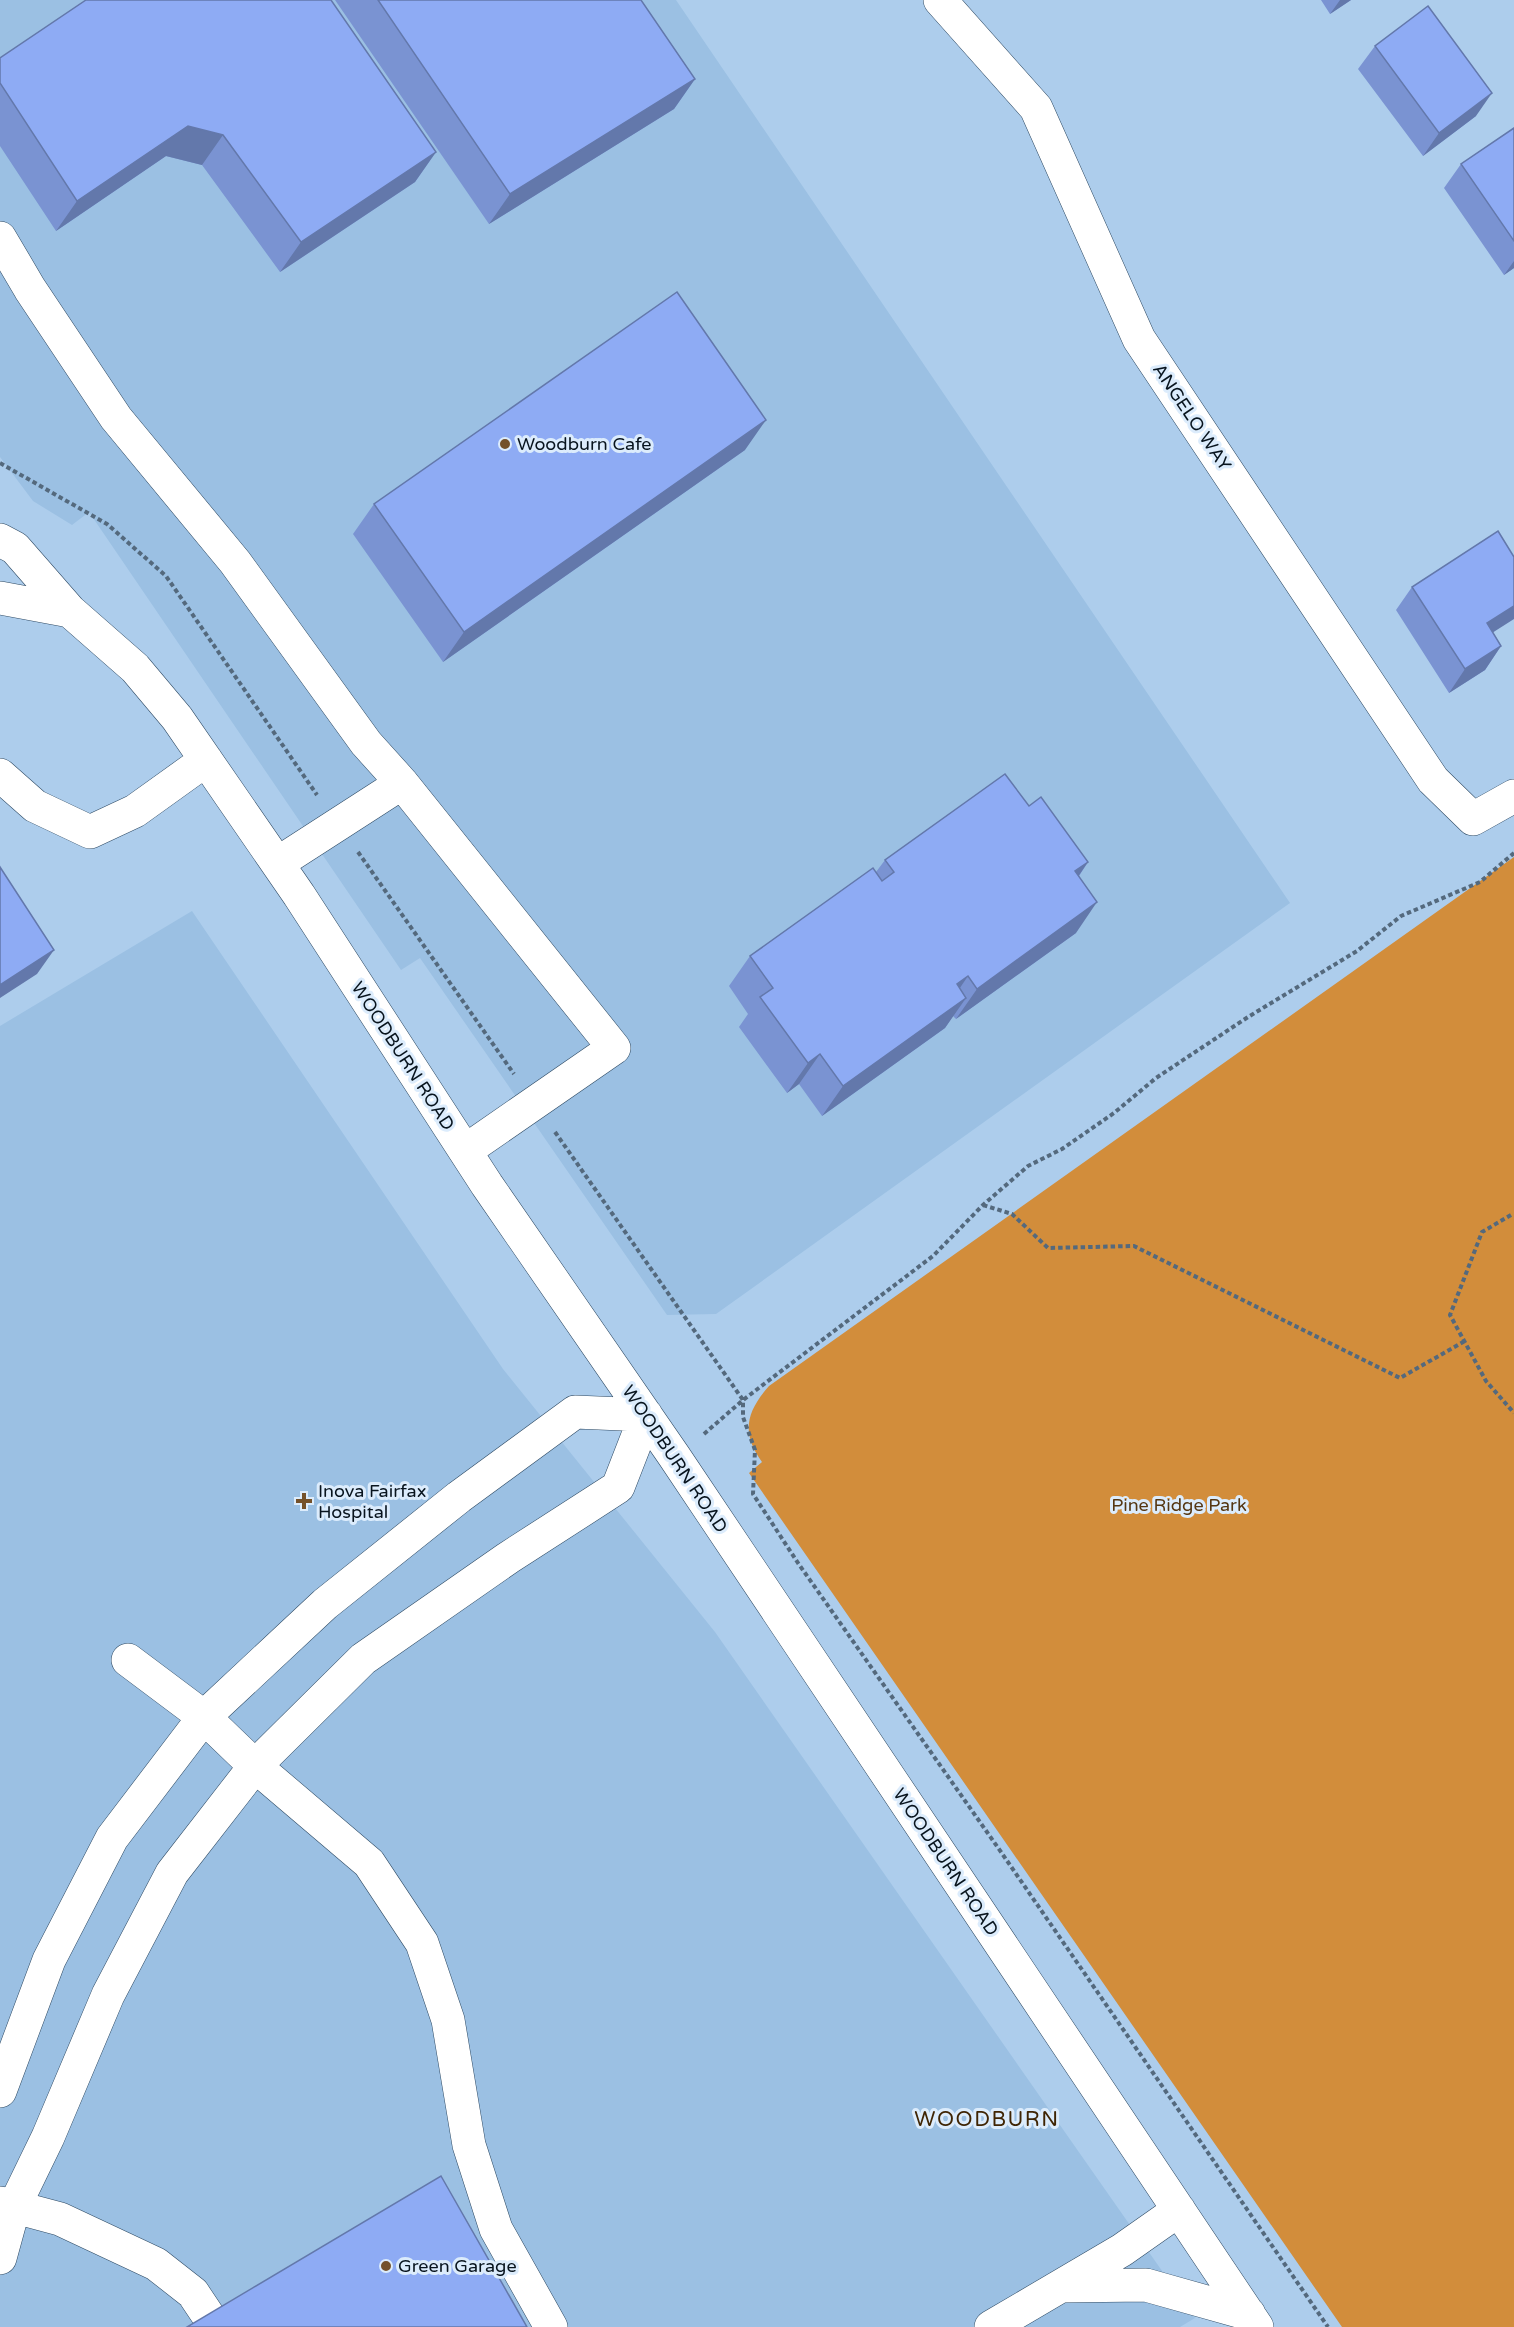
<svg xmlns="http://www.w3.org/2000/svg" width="1514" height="2327" viewBox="0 0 1514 2327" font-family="'Varela Round',sans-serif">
<rect width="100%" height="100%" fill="#adcdec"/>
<path fill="#9bc0e3" d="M0,0H676L1290,903L716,1314L667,1315L420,958L401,970L89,512L72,525L33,501L0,457Z
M192,911L503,1369L715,1632L1195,2318L1180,2327H0V1026Z"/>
<path fill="#d28d3b" d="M1514,857V2327H1342L749,1473L762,1462C741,1433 746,1412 769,1386Z"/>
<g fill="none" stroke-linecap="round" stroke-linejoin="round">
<g stroke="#2e4a64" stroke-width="34">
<path id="minor" d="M940,0L1036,108L1139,339L1433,780L1473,819L1514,796
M0,238L30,289L116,418L235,562L366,743L402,783L614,1048L465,1151
M0,540L15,548L70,611L135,668L177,718L299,895L487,1185L674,1456L1257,2327
M0,598L70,611
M0,775L35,806L90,832L135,811L206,760
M278,863L402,783
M128,1660L204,1717L255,1766L369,1863L422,1943L448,2020L469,2145L496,2229L551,2327
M0,2091L49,1960L112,1838L204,1717L325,1604L459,1497L575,1412L646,1415
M0,2203L60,2219L156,2264L193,2293L215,2326
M0,2258L14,2207L48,2137L108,1995L172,1873L255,1766L363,1659L508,1558L618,1487L646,1415
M1062,2286L1146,2285L1249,2314
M991,2327L1122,2250L1179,2210"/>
</g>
<path stroke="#54697d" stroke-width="4" stroke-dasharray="4.5 3" stroke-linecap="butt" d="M0,463L107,524L166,576L317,795
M358,852L514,1074
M555,1132L743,1400V1417L755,1450L753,1494L798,1563L1001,1852L1328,2327
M983,1205L1012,1214L1048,1248L1134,1246L1400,1378L1465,1341
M1511,1215L1482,1232L1450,1315L1486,1381L1514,1413
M704,1434L743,1400L933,1256L983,1205L1028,1166L1062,1149L1114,1113L1156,1078L1248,1017L1357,951L1401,916L1480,882L1514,853"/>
<use href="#minor" stroke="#fff" stroke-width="33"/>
</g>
<path fill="#7a93d2" d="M335,0H641L695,79L674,109L489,224Z
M1321,0H1351L1330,14Z
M1375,46L1476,116L1423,156L1358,69Z
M0,58L436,152L415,182L280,272L202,165L166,156L56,231L0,146Z
M1514,128V268L1504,275L1444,188L1461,164Z
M745,450L443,662L353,534L374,504Z
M1412,587L1493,632L1501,646L1485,670L1449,693L1396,610Z
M1029,806L1088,862L1079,876L1076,933L956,1019L953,1016L945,1028L822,1116L799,1084L787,1093L739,1027L748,1014L729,986L750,956L876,872L885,860Z"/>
<path fill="#6378ab" d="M1340,0H1351L1330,14Z
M695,79L674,109L489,224L510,194Z
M1492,93L1476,116L1423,156L1439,133Z
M188,126L223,135L202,165L166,156L56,231L77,201Z
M436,152L415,182L280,272L301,242Z
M1514,261V268L1504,275Z
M766,420L745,450L443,662L464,632Z
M1514,606V619L1470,647L1487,623Z
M1501,646L1485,670L1449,693L1465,669Z
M1088,862L1067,893L1075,871Z
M1097,902L1076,933L956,1019L977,989Z
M54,950L37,974L0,998V985Z
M968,976L947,1007L957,984Z
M966,998L945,1028L822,1116L843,1086Z
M820,1054L799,1084L787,1093L808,1063Z"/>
<path fill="#8eabf4" stroke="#6378ab" stroke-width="1.5" d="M86,0H331L436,152L301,242L223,135L188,126L77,201L0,83V58Z
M378,0H641L695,79L510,194Z
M1428,6L1492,93L1439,133L1375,46Z
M1514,128V241L1461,164Z
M677,292L766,420L464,632L374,504Z
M1498,531L1514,557V606L1487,623L1501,646L1465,669L1412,587Z
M1005,774L1029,806L1041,797L1088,862L1075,871L1097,902L977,989L968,976L957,984L966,998L843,1086L820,1054L808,1063L760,997L773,988L750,956L873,868L882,881L894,872L885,860Z
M0,867L54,950L0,985Z
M441,2176L527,2327H187Z"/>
<g fill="#74512a" stroke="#dcecfc" stroke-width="2">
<circle cx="505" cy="444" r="6"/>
<path d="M301 1492h6v6h6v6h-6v6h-6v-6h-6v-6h6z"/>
<circle cx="386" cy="2266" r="6"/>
</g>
<g text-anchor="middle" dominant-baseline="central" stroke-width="6" stroke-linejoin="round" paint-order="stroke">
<g font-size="18" fill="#08141e" stroke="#dcecfc">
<text transform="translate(1192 417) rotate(56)">ANGELO WAY</text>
<text transform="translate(403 1056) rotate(57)">WOODBURN ROAD</text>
<text transform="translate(675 1459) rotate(56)">WOODBURN ROAD</text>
<text transform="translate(946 1862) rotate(56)">WOODBURN ROAD</text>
</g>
<g font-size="18" fill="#08141e" stroke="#dcecfc" text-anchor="start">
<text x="517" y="444">Woodburn Cafe</text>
<text x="318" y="1491">Inova Fairfax<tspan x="318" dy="21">Hospital</tspan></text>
<text x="398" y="2266">Green Garage</text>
</g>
<g font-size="18" fill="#553611" stroke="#dcecfc">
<text x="1179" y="1505">Pine Ridge Park</text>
</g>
<g font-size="21" letter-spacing="1.5" fill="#3f2504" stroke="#dcecfc">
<text x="987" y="2119">WOODBURN</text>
</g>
</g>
</svg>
